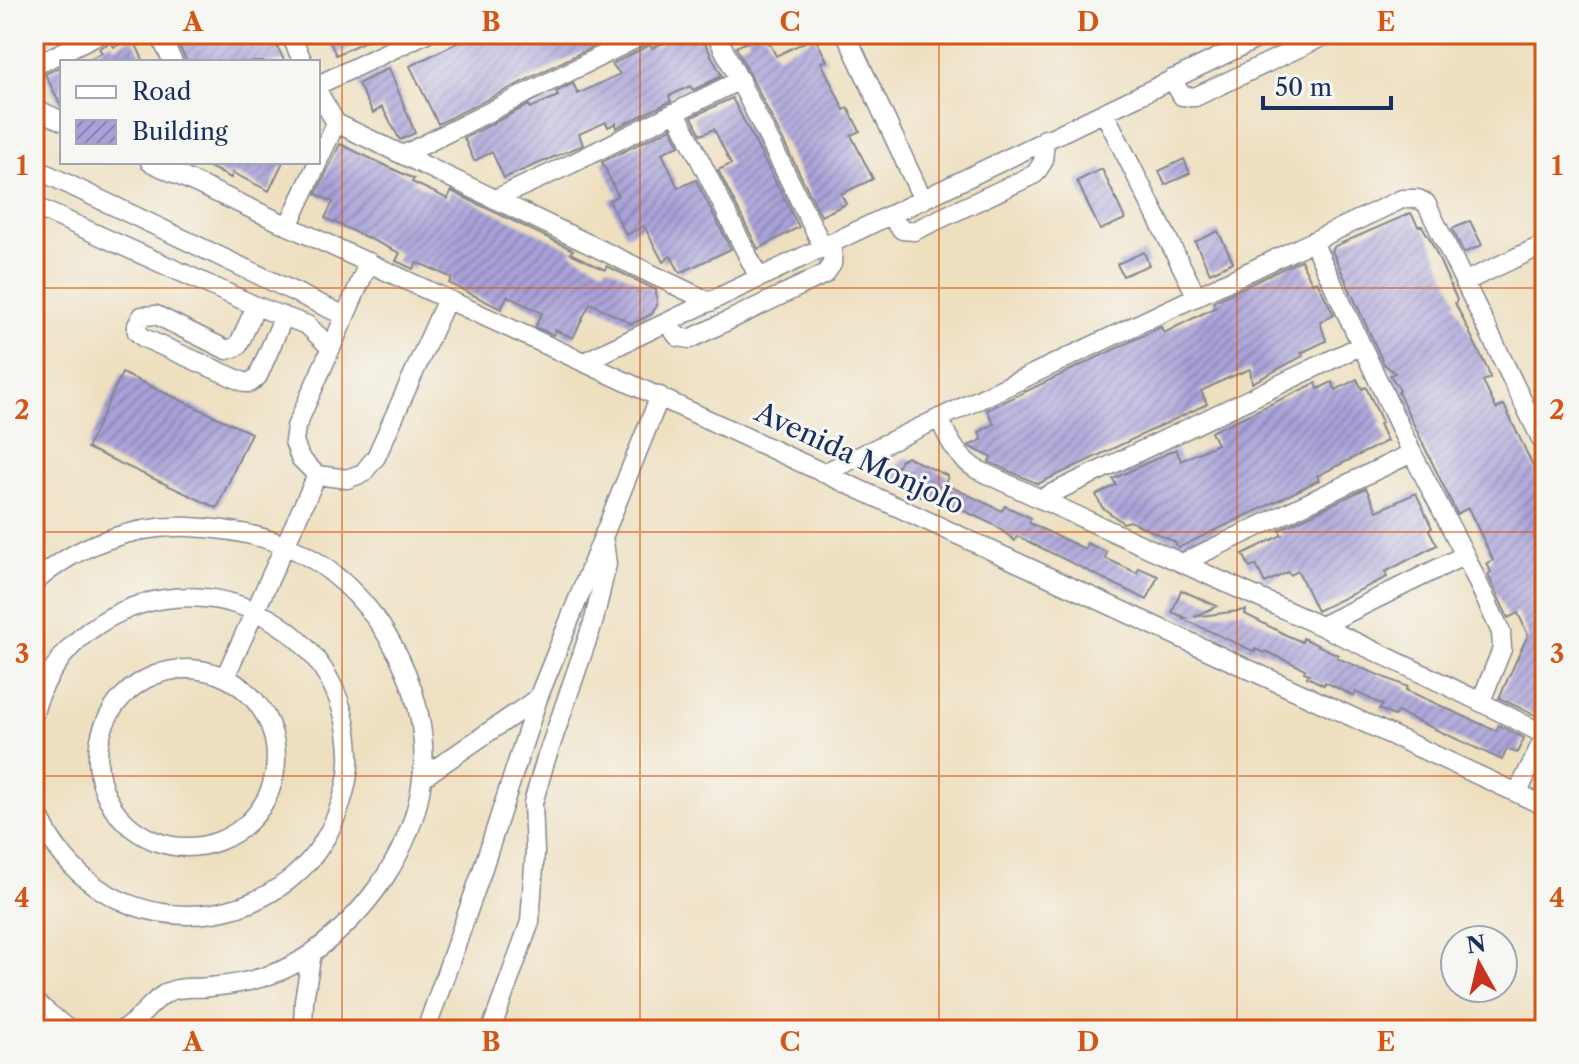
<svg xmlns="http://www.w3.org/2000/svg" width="1579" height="1064" viewBox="0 0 1579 1064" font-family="'Libre Caslon Text',serif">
<defs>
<pattern id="building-hatch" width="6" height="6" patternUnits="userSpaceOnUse" patternTransform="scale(2)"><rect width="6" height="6" fill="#a9a1d8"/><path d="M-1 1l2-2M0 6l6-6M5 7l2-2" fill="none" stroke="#8984b2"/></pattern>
</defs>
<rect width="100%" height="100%" fill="#f6f6f2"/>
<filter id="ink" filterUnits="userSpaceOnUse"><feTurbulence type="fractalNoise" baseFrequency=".0125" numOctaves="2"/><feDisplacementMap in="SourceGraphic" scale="16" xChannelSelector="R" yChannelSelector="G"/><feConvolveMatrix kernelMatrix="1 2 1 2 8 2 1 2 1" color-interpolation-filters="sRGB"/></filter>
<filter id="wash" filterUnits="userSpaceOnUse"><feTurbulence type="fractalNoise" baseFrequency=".006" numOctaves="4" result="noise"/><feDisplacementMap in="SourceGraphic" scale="32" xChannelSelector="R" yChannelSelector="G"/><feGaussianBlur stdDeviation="1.8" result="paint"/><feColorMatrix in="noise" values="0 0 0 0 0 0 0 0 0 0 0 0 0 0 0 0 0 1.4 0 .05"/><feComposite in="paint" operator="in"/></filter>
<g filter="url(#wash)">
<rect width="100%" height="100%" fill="#eedfbf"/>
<g id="blocks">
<path fill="url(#building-hatch)" d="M173,34H259L262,40L272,36L285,62H187Z
M326,34H380L336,55Z
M475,34H618L438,124L410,66Z
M684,34H700L722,76L693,90L690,86L669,96L671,101L616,128V123L608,127L606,122L579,134L583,145L504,178L492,152L474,161L464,138L529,105L530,108L558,96L556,92L573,83L578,94L620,74L612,64L650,45L652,48Z
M746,34H765L776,56L815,37L827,61L821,62L844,110L848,108L860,131L851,135L873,179L841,194L846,204L821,216L736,47L749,41Z
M133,38L144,62H82L102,53L99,48L111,42L114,47Z
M62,66V108L45,74Z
M389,68L415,133L400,140L382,107L373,113L358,84Z
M732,98L799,227L758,249L718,170L731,164L714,129L701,135L692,117Z
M671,128L679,145L662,153L678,188L696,180L731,249L680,273L671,256L663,262L644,226L626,235L609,200L618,196L602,162Z
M340,144L414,179L412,182L448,199L451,191L573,250L570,253L605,270L607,266L656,290L657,305L652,314L632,324L590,303L573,338L555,330L553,335L535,327L542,313L507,296L501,309L449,283L452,278L426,266L417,263L413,269L396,261L400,253L325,218L333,202L316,194Z
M1184,159L1190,173L1165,185L1159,171Z
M200,162H283L269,191L233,173L231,178Z
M1102,169L1125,219L1100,230L1077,181Z
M1411,213L1418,226H1422L1430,239L1457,300L1455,303L1488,370L1490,378L1483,381L1496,409L1504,405L1545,491V698L1537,716L1499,698L1528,635L1518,613L1508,618L1488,575L1491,572L1487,563L1493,560L1485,543L1468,508L1457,514L1398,392L1400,390L1390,375L1395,373L1384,364L1332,251L1335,246Z
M1470,221L1482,245L1464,253L1452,229Z
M1218,231L1233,262L1210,273L1195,242Z
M1144,252L1149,265L1123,276L1117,264Z
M1301,260L1312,283L1317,281L1334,315L1320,322L1326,341L1301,353L1303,356L1252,383L1250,369L1228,378L1201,391L1207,404L1038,484L989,462L991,457L968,446L982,440L979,432L994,424L987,410L1161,327L1164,333L1216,307L1213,302Z
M122,373L251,433L217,508L87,448Z
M1357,379L1362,389L1366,387L1382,422L1379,424L1387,441L1317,476L1319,480L1285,497L1178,548L1175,542L1130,521L1123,523L1102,507L1096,495L1116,485L1113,479L1176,449L1181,461L1217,444L1211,432L1316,383L1318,389L1332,382L1336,390Z
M907,457L948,476L945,484L1002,511L1005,506L1031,518L1029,523L1085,549L1087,543L1107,552L1105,558L1137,573L1139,568L1158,576L1147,600L1017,536L1015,541L996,526L973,515L938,499L936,503L919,495L920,491L892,478L901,460Z
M1366,488L1377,511L1416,493L1432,528L1429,530L1437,545L1385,572L1387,577L1317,611L1298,571L1290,575L1288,572L1265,583L1256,565L1250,568L1243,554L1282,535L1279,530Z
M1181,590L1217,606L1194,617L1246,610L1245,614L1286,635L1302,642L1303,638L1338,655L1337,658L1408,687L1406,690L1496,731L1499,725L1524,738L1517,753L1507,749L1502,760L1398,712L1394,716L1379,709L1383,705L1356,692L1354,696L1325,682L1324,685L1307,677L1309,674L1304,672L1305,669L1265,651L1264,653L1255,649V652L1183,619L1186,618L1172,612Z"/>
</g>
</g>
<g filter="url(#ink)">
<use href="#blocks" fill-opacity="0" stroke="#84878e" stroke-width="2"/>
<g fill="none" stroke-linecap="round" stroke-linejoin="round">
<g stroke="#84878e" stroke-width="21">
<path id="minor" d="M159,34L173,62
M290,34L303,62
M716,34L823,247
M846,34L923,200
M34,66L99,34
M1172,79L1182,96L1195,97L1328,34
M318,85L425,34
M318,92L336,123L710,302
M34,108L62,121
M676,112L759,278
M1104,112L1197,297
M403,155L645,34
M318,161L336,123
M150,162L1545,806
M34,168L345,316
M495,199L571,164L740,80
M34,206L256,306L307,325L331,348
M890,216L902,230L914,231L1035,174L1043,162L1045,139
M288,226L318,162
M1313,242L1412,453L1465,555L1501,632L1502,649L1481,701
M369,262L296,427L294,441L300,458L317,475L347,479L363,473L376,457L447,299
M1464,282L1545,244
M256,306L238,346L227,350L156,315L142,316L137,325V332L144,338L246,383H250L258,376L284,316
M667,323L678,337L690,339L825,274L832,264L833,242
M584,362L1267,34
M939,418C949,440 956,456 976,469C1165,558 1359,638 1545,735
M826,472L1402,199H1418L1426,203L1545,447
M1040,499L1360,346
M1182,563L1412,453
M34,583C76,545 132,525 189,527C220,528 255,534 284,545C371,579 434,687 422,780C413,850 368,912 312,953C282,975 246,984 210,987C196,989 181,986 168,992C150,1001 140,1021 122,1030
M1321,626L1465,555
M98 758a89 89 0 1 1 178 0a89 89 0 1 1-178 0Z
M225,677L317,475
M34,713C42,681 63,650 90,630C197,552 346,621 349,755C350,776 344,796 337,814C294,927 142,950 65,858C51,841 39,821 34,800
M422,778L538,698
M1518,792L1545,736
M34,1001L69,1030
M303,1030L304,1000L312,953
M426,1030L481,874L538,698L660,396
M491,1030L530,922L535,852L533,803L545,762L594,620L607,564L604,542"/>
</g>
<use href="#minor" stroke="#fff" stroke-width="18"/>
</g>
</g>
<path fill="none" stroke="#d45514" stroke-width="2" stroke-opacity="0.55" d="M342,34V1030M640,34V1030M939,34V1030M1237,34V1030M34,288H1545M34,532H1545M34,776H1545"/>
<g text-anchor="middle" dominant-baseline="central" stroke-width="6" stroke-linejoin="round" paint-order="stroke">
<g font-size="28" fill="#1b2f5e" stroke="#f6f6f2">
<text transform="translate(860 458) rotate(25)">Avenida Monjolo</text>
</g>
</g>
<rect width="1579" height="1064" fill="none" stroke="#f6f6f2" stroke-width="88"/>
<rect x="60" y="60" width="260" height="104" fill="#f6f6f2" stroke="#9ea6b7" stroke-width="2"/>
<rect x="76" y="86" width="40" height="12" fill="#ffffff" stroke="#9ea6b7" stroke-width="2"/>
<text x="132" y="100" font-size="24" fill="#1b2f5e">Road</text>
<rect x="76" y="120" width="40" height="24" fill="url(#building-hatch)" stroke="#9ea6b7" stroke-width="2"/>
<text x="132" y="140" font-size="24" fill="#1b2f5e">Building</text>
<g transform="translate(1479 964) rotate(352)"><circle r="38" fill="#f6f6f2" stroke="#9ea6b7" stroke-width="2"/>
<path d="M0-6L14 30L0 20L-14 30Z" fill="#c8321e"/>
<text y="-12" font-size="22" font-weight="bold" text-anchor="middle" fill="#1b2f5e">N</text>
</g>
<path d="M1263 96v12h128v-12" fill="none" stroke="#1b2f5e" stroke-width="4"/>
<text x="1275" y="96" font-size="24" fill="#1b2f5e" stroke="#f6f6f2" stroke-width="6" paint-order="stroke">50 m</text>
<rect x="44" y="44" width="1491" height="976" fill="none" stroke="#d45514" stroke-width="3"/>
<g font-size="26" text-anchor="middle" font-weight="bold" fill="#d45514">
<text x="193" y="31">A</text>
<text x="491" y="31">B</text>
<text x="790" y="31">C</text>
<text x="1088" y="31">D</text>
<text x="1386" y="31">E</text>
<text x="22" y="175">1</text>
<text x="1557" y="175">1</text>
<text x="22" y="419">2</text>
<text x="1557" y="419">2</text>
<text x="22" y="663">3</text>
<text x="1557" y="663">3</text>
<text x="22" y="907">4</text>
<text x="1557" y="907">4</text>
<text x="193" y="1051">A</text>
<text x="491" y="1051">B</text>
<text x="790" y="1051">C</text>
<text x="1088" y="1051">D</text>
<text x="1386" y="1051">E</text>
</g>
</svg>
